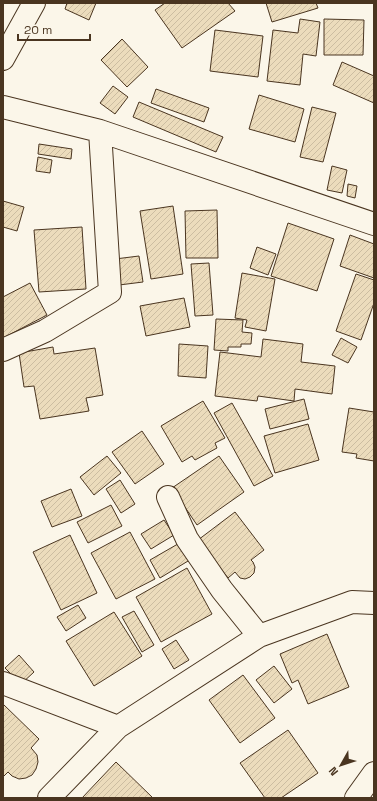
<svg xmlns="http://www.w3.org/2000/svg" width="377" height="801" viewBox="0 0 377 801" font-family="'Space Grotesk',sans-serif">
<defs>
<pattern id="building-hatch" width="6" height="6" patternUnits="userSpaceOnUse"><rect width="6" height="6" fill="#ecdcbc"/><path d="M-1 1l2-2M0 6l6-6M5 7l2-2" fill="none" stroke="#ccbda1"/></pattern>
</defs>
<rect width="100%" height="100%" fill="#fbf6e9"/>
<path fill="url(#building-hatch)" stroke="#4a3520" d="M67,3H96L89,20L65,9Z
M165,3H228L235,11L182,48L155,10Z
M266,3H316L318,8L272,22Z
M300,19L320,22L316,56L303,54L300,85L267,81L273,30L298,33Z
M324,19L364,20L363,55H324Z
M215,30L263,36L258,77L210,71Z
M122,39L148,67L127,87L101,60Z
M342,62L374,76V103L333,85Z
M113,86L128,97L115,114L100,103Z
M156,89L209,108L204,122L151,103Z
M259,95L304,109L295,142L249,129Z
M139,102L223,137L216,152L133,117Z
M312,107L336,113L323,162L300,157Z
M39,144L72,149L71,159L38,154Z
M38,157L52,160L50,173L36,171Z
M332,166L347,170L342,193L327,190Z
M348,184L357,186L355,198L347,196Z
M3,201L24,207L17,231L3,227Z
M173,206L183,274L151,279L140,211Z
M217,210L218,258H186L185,211Z
M288,223L334,239L317,291L271,276Z
M82,227L86,289L39,292L34,230Z
M350,235L374,244V278L340,266Z
M257,247L276,254L268,275L250,268Z
M139,256L143,282L119,285L115,259Z
M209,263L213,315L195,316L191,264Z
M242,273L275,279L266,331L245,327L247,320L235,318Z
M356,274L374,280V303L361,340L336,331Z
M30,283L47,315L3,338V297Z
M184,298L190,327L146,336L140,306Z
M216,319L243,320L242,332L252,333L251,344H241V347H228V351L214,350Z
M341,338L357,347L348,363L332,355Z
M263,339L303,344L301,362L335,366L332,394L295,389L294,401L258,396L257,401L215,396L220,352L261,357Z
M179,344L208,346L206,378L178,376Z
M53,347L54,354L95,348L103,395L86,398L89,411L40,419L34,386L24,387L19,353Z
M304,399L309,419L270,429L265,409Z
M203,401L225,438L215,443L217,448L195,460L192,456L182,462L161,426Z
M232,403L273,476L254,486L214,413Z
M349,408L374,412V461L356,458L357,454L342,452Z
M308,424L319,460L275,473L264,436Z
M142,431L164,464L135,484L112,452Z
M107,456L121,473L94,495L80,477Z
M219,456L244,492L197,525L172,488Z
M120,480L135,504L121,513L106,489Z
M71,489L82,516L52,527L41,501Z
M111,505L122,526L88,543L77,522Z
M235,512L264,550L251,560L253,562L255,567L254,573L250,577L245,579L240,578L235,572L228,578L198,540Z
M164,520L174,535L151,549L141,534Z
M130,532L155,579L116,599L91,553Z
M70,535L97,593L61,610L33,552Z
M183,541L193,558L160,578L150,560Z
M187,568L212,614L161,642L136,597Z
M78,605L86,618L66,631L57,617Z
M134,611L154,645L142,652L122,617Z
M114,612L142,656L94,686L66,641Z
M327,634L349,687L308,704L298,680L292,683L280,654Z
M176,640L189,660L174,669L162,649Z
M19,655L34,672L21,684L5,668Z
M274,666L292,689L274,703L256,680Z
M243,675L275,718L240,743L209,700Z
M3,704L39,739L31,748L32,749L37,755L38,762L36,769L32,775L26,778L19,779L12,776L8,772L3,777Z
M288,730L318,773L281,798H265L240,763Z
M116,762L153,798H82Z"/>
<g fill="none" stroke-linecap="round" stroke-linejoin="round">
<g stroke="#4a3520" stroke-width="24">
<path id="minor" d="M3,59L34,3
M3,107L100,131L374,224
M3,350L45,331L110,292L100,131
M168,497L187,539L222,590L259,636
M3,683L118,727
M49,798L118,727L259,636L352,602L374,603
M356,798L374,773"/>
</g>
<use href="#minor" stroke="#fbf6e9" stroke-width="22"/>
</g>
<rect width="377" height="801" fill="none" stroke="#4a3520" stroke-width="8"/>
<g transform="translate(341 765) rotate(231)" stroke="#fbf6e9" stroke-width="3" paint-order="stroke">
<path d="M0-3L7 15L0 10L-7 15Z" fill="#4a3520"/>
<text y="-6" font-size="11" font-weight="bold" text-anchor="middle" fill="#4a3520">N</text>
</g>
<path d="M18 34v6h72v-6" fill="none" stroke="#4a3520" stroke-width="2"/>
<text x="24" y="34" font-size="12" fill="#4a3520" stroke="#fbf6e9" stroke-width="3" paint-order="stroke">20 m</text>
</svg>
